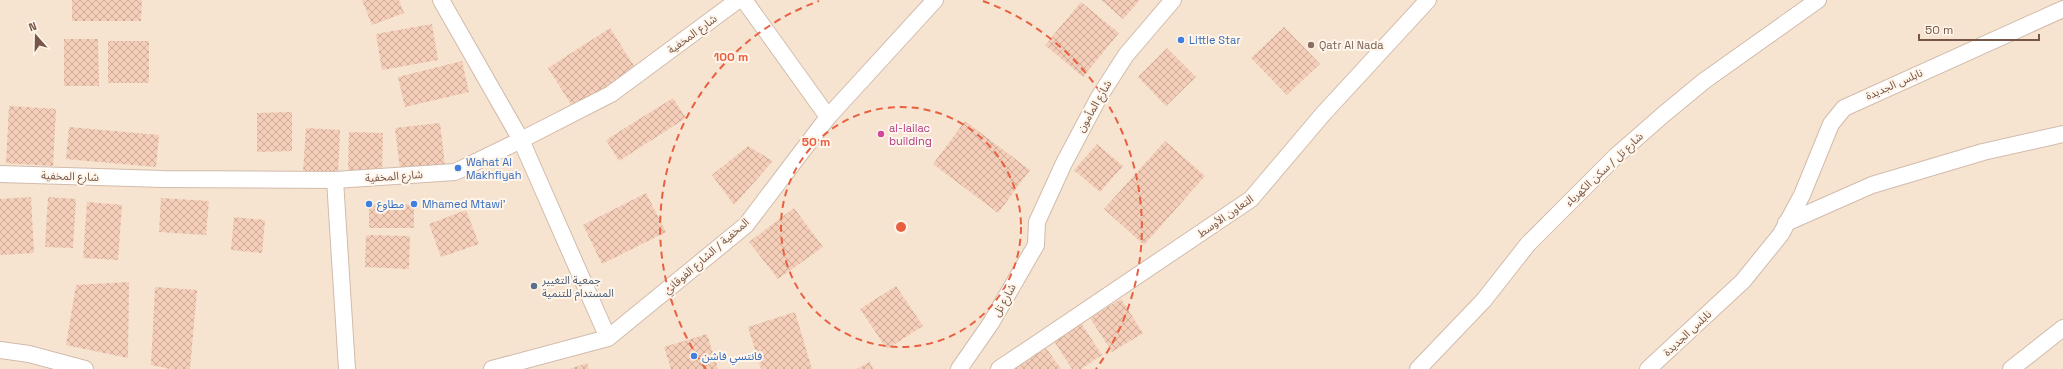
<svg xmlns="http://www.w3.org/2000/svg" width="2063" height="369" viewBox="0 0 2063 369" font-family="'Space Grotesk','Noto Sans Arabic',sans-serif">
<defs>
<pattern id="building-cross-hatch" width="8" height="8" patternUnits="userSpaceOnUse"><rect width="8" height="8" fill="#f5ceb9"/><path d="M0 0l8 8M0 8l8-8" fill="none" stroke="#cbaa98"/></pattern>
</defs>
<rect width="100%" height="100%" fill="#fef2e3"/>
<path fill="#f6e4d1" d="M0,0H2063V369H0Z"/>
<path fill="url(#building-cross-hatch)" d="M72,0H142L141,21H72Z
M362,0H399L404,13L372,25Z
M1101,0H1140L1123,19Z
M1081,2L1119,33L1083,77L1045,45Z
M432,24L438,60L382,70L376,34Z
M1284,27L1320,64L1287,95L1251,58Z
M610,28L636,69L574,109L548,68Z
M64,39H98L99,86H64Z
M108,41H149V83H108Z
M1167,48L1196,77L1166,106L1138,77Z
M462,61L469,92L405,107L398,77Z
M673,98L686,118L619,161L606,140Z
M9,106L56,109L53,166L6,163Z
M292,112V151L257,152V113Z
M965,121L1030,170L998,213L933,164Z
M440,123L445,165L400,170L395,128Z
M69,127L159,135L156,167L66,159Z
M306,128L340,130L338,174L303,172Z
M349,132L383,133L382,172L348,171Z
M1165,141L1205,176L1144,245L1104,209Z
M1097,144L1123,166L1100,192L1074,170Z
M748,146L773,161L734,205L712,175Z
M646,193L666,232L602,264L583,225Z
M31,197L34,253L0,255V199Z
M48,197L76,199L73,248L45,247Z
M161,198L209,201L206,235L159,232Z
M87,202L122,205L118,260L83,258Z
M369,204H414V228H369Z
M794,208L823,247L778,279L749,242Z
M466,210L479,244L441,257L429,224Z
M234,217L265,220L262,253L231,250Z
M366,235L410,236L409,269L365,267Z
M129,282L128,358L66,345L76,285Z
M896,286L923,326L887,349L860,309Z
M155,287L197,290L190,369H170L151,365Z
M1121,299L1143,333L1112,352L1090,318Z
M795,312L812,369H761L748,327Z
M1081,323L1102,355L1081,369H1072L1054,341Z
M707,334L718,369H671L664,347Z
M1046,348L1061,369H1015Z
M870,362L873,369H856Z
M587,363L589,369H569Z"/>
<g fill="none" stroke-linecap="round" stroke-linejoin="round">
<g stroke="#d2bbab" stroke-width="18">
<path id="minor" d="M441,0L521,140L608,338
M744,0L828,117
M0,174L163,179L335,180L455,172L521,140L611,94L738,0
M335,180L347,369
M1786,223L1872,185L1983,152L2063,134
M0,350L29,354L85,369
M492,369L608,338L746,225L828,117L935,0
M959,369L991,323L1036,245L1037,222L1064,163L1099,97L1126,55L1173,0
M999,369L1251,199L1323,114L1428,0
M1418,369L1484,300L1528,244L1616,156L1664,114L1704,81L1818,0
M1648,369L1743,281L1781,234L1802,195L1831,124L1844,108L2063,9
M2011,369L2063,328"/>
</g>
<use href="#minor" stroke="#fff" stroke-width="16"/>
</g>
<g fill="none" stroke="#e96040" stroke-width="2" stroke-dasharray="7 5">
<circle cx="901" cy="227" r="120"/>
<path d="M706 369A241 241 0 0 1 819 1M983 1A241 241 0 0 1 1096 369"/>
</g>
<g fill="#3f7fe0" stroke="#fff6eb" stroke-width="1.5">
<circle cx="1181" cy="40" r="4"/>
<circle cx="458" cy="168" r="4"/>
<circle cx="369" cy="204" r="4"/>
<circle cx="414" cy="204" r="4"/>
<circle cx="694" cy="356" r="4"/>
</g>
<circle fill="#8d6e63" stroke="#fff6eb" stroke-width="1.5" cx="1311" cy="45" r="4"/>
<circle fill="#d1479c" stroke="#fff6eb" stroke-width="1.5" cx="881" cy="134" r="4"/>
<circle fill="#5c6f8a" stroke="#fff6eb" stroke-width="1.5" cx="534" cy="286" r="4"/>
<g text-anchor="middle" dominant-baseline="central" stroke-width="4" stroke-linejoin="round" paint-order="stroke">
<g font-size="11" fill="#785647" stroke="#fff6eb">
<text transform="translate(692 34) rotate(-36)">شارع المخفية</text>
<text transform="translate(1894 84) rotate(-24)">نابلس الجديدة</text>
<text transform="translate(1094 106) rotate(-60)">شارع المأمون</text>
<text transform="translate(1604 169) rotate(-43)">شارع تل / سكن الكهرباء</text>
<text transform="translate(70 176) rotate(2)">شارع المخفية</text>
<text transform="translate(394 176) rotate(-4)">شارع المخفية</text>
<text transform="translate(1225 216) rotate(-35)">التعاون الأوسط</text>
<text transform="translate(706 256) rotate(-41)">المخفية / الشارع الفوقاني</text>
<text transform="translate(1004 300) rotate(-61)">شارع تل</text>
<text transform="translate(1687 333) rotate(-43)">نابلس الجديدة</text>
</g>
<g font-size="11" fill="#366cbe" stroke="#fff6eb" text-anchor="start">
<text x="1189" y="40">Little Star</text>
<text x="466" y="162">Wahat Al<tspan x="466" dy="13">Makhfiyah</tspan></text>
<text x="377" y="204">مطاوع</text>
<text x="422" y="204">Mhamed Mtawi'</text>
<text x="702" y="356">فانتسي فاشن</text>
</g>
<g font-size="11" fill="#785e54" stroke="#fff6eb" text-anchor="start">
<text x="1319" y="45">Qatr Al Nada</text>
</g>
<g font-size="11" fill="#b23c85" stroke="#fff6eb" text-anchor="start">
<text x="889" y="128">al-lailac<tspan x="889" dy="13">building</tspan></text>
</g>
<g font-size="11" fill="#4e5e75" stroke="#fff6eb" text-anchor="start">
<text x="542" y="280">جمعية التغيير<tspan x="542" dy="13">المستدام للتنمية</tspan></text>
</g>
</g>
<circle cx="901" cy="227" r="6" fill="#e96040" stroke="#fff6eb" stroke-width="2"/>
<g font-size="12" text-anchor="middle" font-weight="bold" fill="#e96040" stroke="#fff6eb" stroke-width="4" stroke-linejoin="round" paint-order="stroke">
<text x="731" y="61">100 m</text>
<text x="816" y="146">50 m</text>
</g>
<g transform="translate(36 36) rotate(340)" stroke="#fff6eb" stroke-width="3" paint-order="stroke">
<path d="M0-3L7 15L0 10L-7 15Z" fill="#785647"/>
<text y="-6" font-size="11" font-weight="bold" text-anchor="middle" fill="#785647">N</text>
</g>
<path d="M1919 34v6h120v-6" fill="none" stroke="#785647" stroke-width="2"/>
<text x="1925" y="34" font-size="12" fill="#785647" stroke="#fff6eb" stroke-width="3" paint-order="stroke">50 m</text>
</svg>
